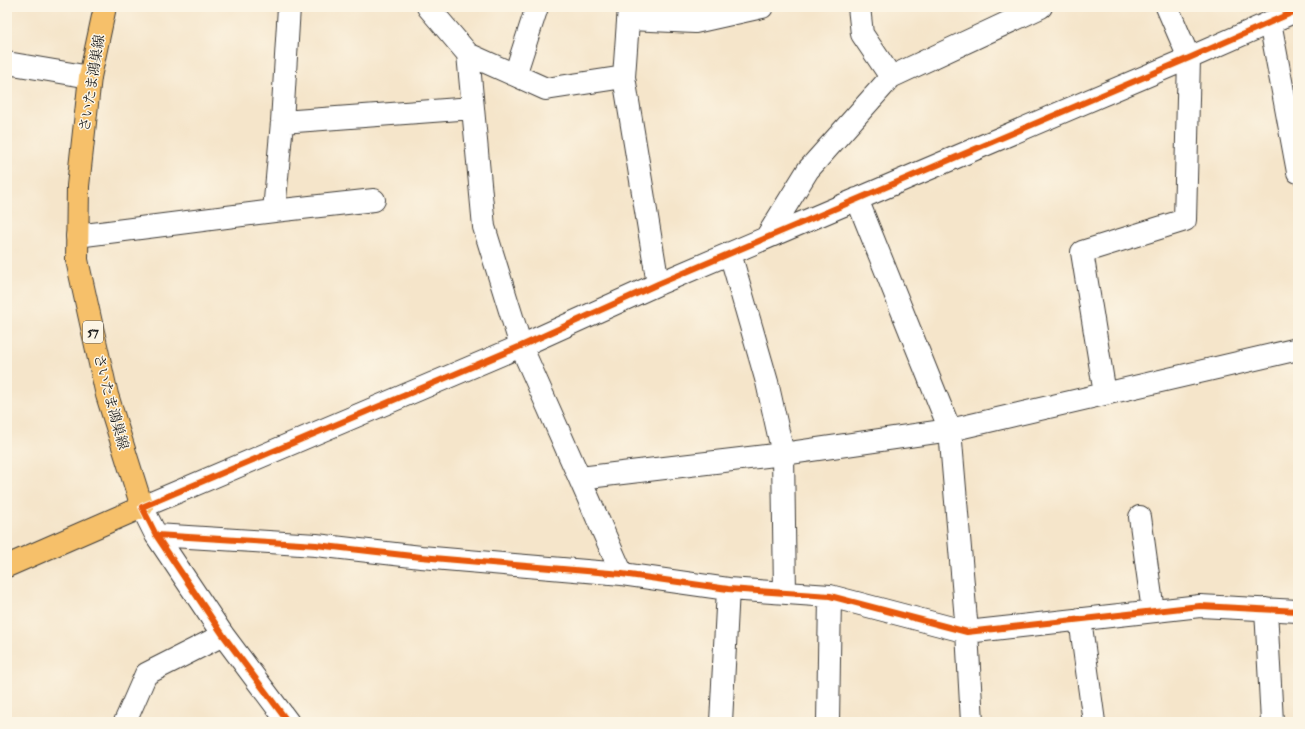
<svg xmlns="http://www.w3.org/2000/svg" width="1305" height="729" viewBox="0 0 1305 729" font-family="'IM FELL Double Pica','Noto Serif JP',serif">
<rect width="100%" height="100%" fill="#fcf5e5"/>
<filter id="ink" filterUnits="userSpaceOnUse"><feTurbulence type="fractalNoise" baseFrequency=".025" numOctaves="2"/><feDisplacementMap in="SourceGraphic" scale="8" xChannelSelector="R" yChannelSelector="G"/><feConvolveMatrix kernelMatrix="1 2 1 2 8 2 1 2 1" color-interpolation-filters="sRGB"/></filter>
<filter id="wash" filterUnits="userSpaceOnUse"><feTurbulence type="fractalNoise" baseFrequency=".012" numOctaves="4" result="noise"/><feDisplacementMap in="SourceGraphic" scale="16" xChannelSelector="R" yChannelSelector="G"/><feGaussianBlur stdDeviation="0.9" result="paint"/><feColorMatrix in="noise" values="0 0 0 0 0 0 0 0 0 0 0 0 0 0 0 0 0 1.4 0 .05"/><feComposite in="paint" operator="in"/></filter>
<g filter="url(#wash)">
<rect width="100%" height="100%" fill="#f5e5ca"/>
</g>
<g filter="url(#ink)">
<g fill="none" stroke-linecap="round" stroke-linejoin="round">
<g stroke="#3d3a36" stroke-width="24">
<path id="minor" d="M428,7L468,54L546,89L624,77
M629,7L624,77L658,284
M859,7L862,34L891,77
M629,19L695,22L762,7
M1270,22L1298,172
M468,54L484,227L521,346L622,574
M7,63L90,77
M515,75L537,7
M282,122L473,108
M857,199L950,430L967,632L972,722
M274,211L282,122L289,7
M77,236L274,211L374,200
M766,238L808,170L891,77L1041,7
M730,253L767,382L783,454L785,593
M1105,394L1082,252L1185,220L1189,58L1167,7
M580,478L783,454L950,430L1298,349
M1140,517L1153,611
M156,535L316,545L421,557L622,574L728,589L830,596L967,632L1200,606L1298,611
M1266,609L1272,722
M1080,619L1094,722
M125,722L146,674L223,635
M288,722L223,635L156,535L142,507L521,346L658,284L1189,58L1298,10
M721,722L728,589
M828,722L830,596"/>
</g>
<g stroke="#3d3a36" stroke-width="24">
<path id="major" d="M7,566L142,507L107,395L77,260L78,186L90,77L105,7"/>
</g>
<use href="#minor" stroke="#fff" stroke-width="22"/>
<use href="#major" stroke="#f6c06b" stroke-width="22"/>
<g stroke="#fcf5e5" stroke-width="8">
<path id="cycleway" d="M156,535L316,545L421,557L622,574L728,589L830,596L967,632L1200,606L1298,611
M288,722L223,635L156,535L142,507L521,346L658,284L1189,58L1298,10"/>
</g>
<use href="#cycleway" stroke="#e8590c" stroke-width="6"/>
</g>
</g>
<g text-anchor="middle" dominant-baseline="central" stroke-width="3" stroke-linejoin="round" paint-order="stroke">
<rect fill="#fcf5e5" stroke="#5f5d58" stroke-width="1" x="83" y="321" width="20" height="22" rx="3"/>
<g font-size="13" font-weight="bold" fill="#1c1c1c">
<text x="93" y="332">57</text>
</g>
<g font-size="14" fill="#1c1c1c" stroke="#fcf5e5">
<text transform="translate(92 83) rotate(-81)">さいたま鴻巣線</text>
<text transform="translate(111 402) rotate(75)">さいたま鴻巣線</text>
</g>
</g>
<rect width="1305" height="729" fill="none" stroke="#fcf5e5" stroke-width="24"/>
</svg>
